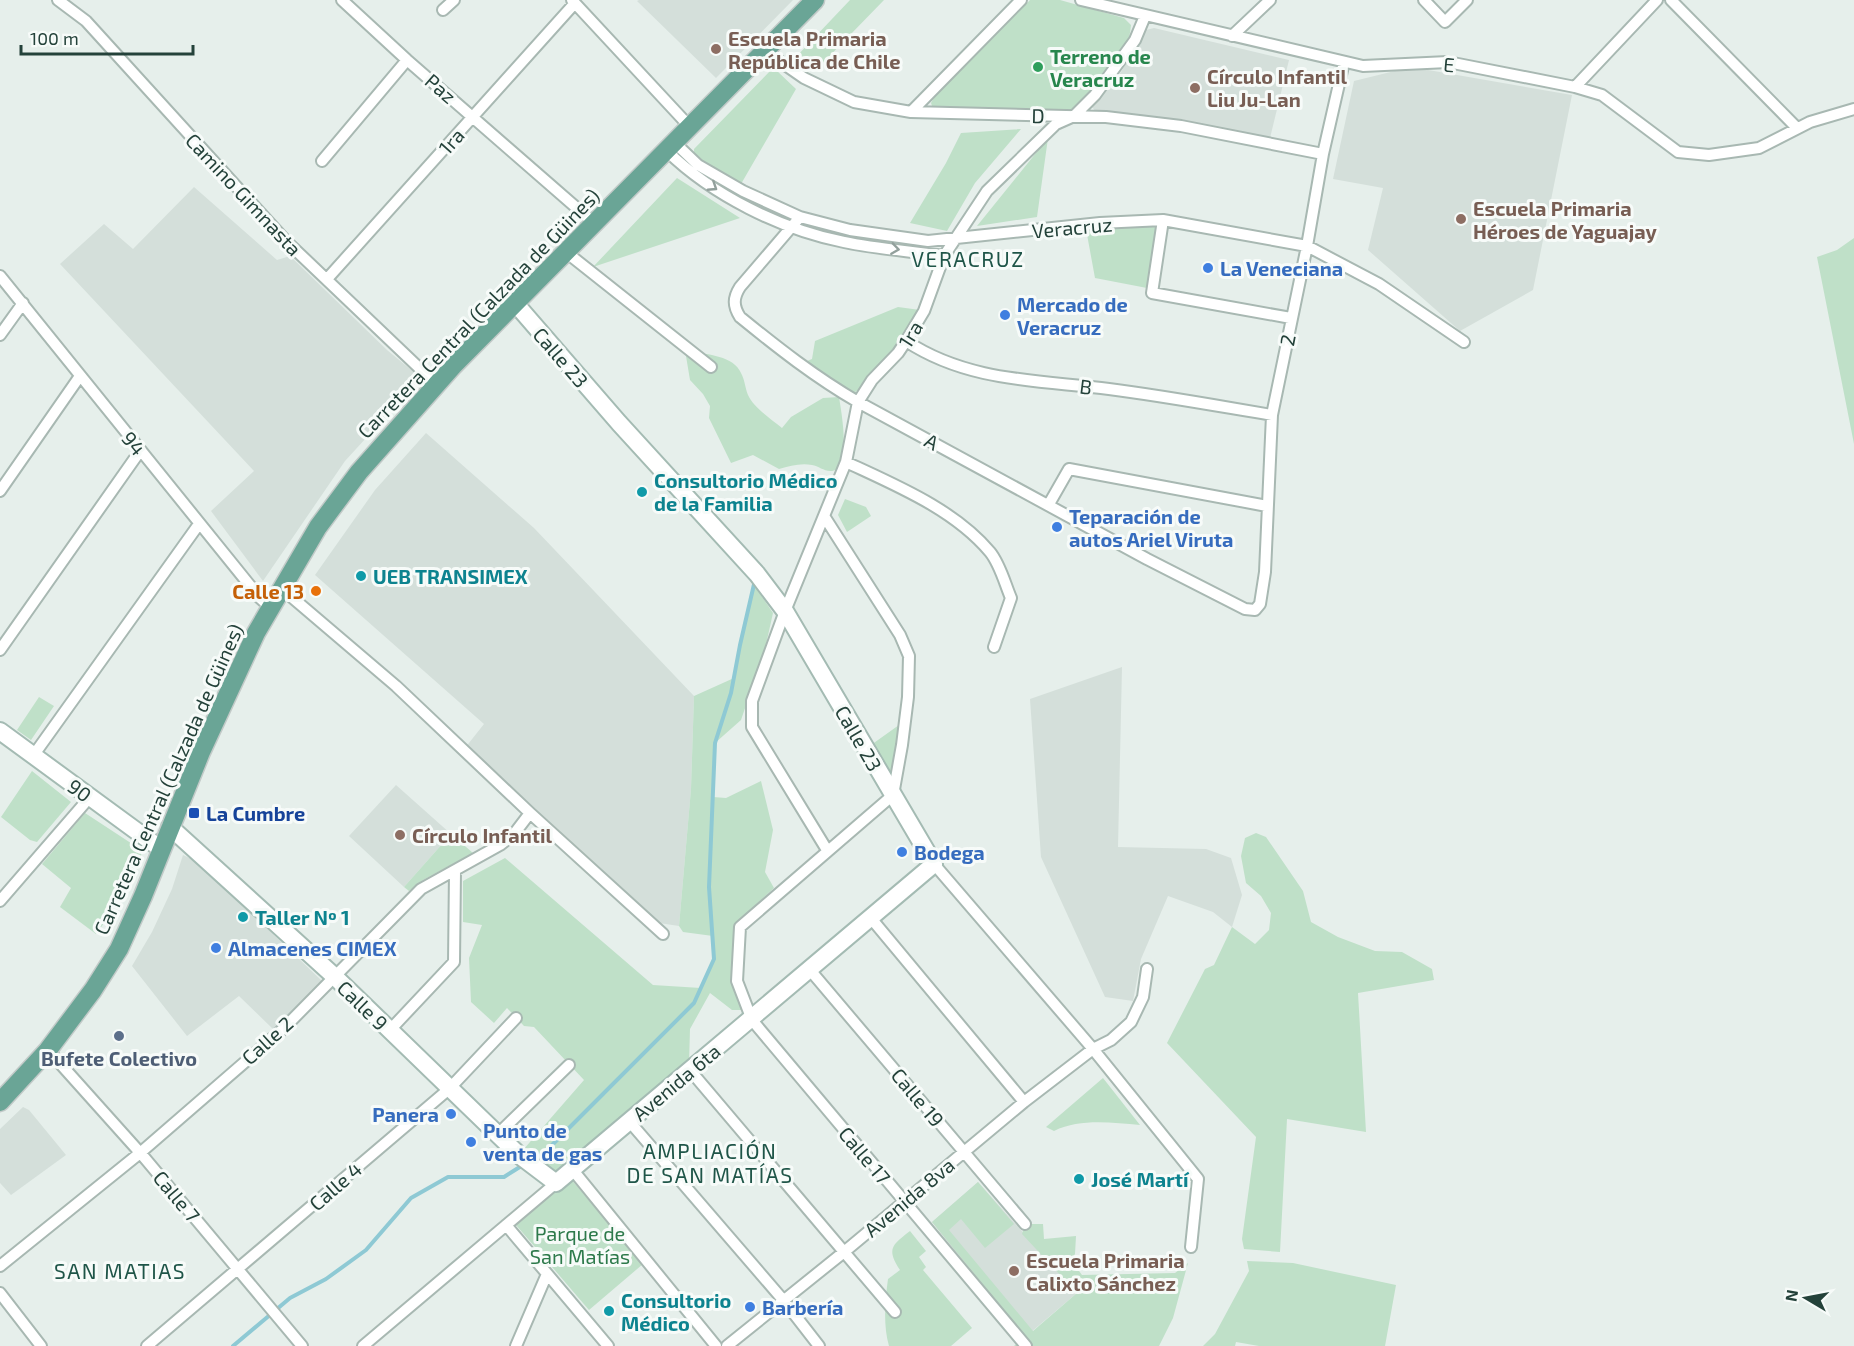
<svg xmlns="http://www.w3.org/2000/svg" width="1854" height="1346" viewBox="0 0 1854 1346" font-family="'Exo 2',sans-serif">
<rect width="100%" height="100%" fill="#e6efeb"/>
<path fill="#d4dfda" d="M639,0H793L716,78L637,1Z
M1154,28L1289,60L1270,138L1180,121L1096,112L1092,107L1094,103L1121,72L1146,30Z
M1411,67L1572,95L1533,290L1460,331L1368,250L1383,188L1333,179L1354,81Z
M194,187L277,260L290,256L387,350L421,378L345,461L263,581L211,511L254,471L60,264L104,224L133,249Z
M426,433L534,528L694,696L691,789L679,926L659,923L465,748L484,724L315,575L375,490Z
M1122,667L1118,847L1206,849L1231,858L1242,895L1232,927L1213,912L1168,896L1141,959L1133,1001L1105,997L1041,857L1030,699Z
M396,785L451,834L404,887L349,836Z
M183,855L198,862L322,981L274,1030L239,996L187,1036L132,966L152,932L172,889Z
M23,1107L29,1110L66,1155L11,1195L0,1183V1129Z
M978,1182L1077,1293L1024,1338L932,1222Z"/>
<path fill="#bfe0c8" d="M850,0H884L816,70L795,58Z
M1030,0H1060L1124,18L1131,25C1129,60 1096,87 1072,110L1067,111L933,109L931,103L935,96Z
M771,70H776L796,89L741,184L697,157L694,153V149Z
M1021,129L975,183L947,231L910,223L946,163L961,133Z
M1048,138L1037,217L977,226Z
M677,178L740,218L593,267Z
M1157,226L1147,288L1095,278L1086,229Z
M1854,238V444L1817,257L1837,250Z
M898,307L920,310C904,340 882,373 854,393L822,374L807,361L812,359L815,341Z
M691,352C707,354 734,356 741,373C745,380 745,388 748,395C754,408 771,419 782,428L791,417L823,398L839,397C841,410 853,472 830,471C824,471 818,466 812,465C800,463 790,466 779,469L753,455L731,463L709,418L710,406L703,394L690,380L686,356Z
M845,499L866,507L871,516L847,532L838,515Z
M754,585L773,613L765,649L741,720L715,743L713,797L726,798L761,781L773,830L765,872L774,888L735,924L733,984L742,1010H732L710,993L690,1029L689,1064L557,1177L523,1150L584,1080L534,1027L524,1026L507,1008L494,1023L471,1002L469,958L482,925L463,922V881L505,858L653,985L701,988L714,959L713,936L683,932L679,926L691,789L694,696L734,678Z
M39,697L54,706L31,740L17,730Z
M899,725L892,777L871,745Z
M32,771L71,802L37,842L30,840L1,817Z
M85,813L143,851L110,915L96,934L60,907L71,888L42,864Z
M1256,833L1266,837L1303,891L1311,922L1338,937L1375,951L1402,952L1432,969L1434,980L1358,993L1366,1132L1287,1119L1280,1252L1244,1249L1242,1239L1256,1137L1167,1043L1205,969L1214,965L1232,927L1255,944L1269,930L1271,913L1261,896L1246,883L1241,856L1245,838Z
M451,834L473,853L423,880L409,891L404,887Z
M1103,1078L1140,1125C1112,1123 1081,1118 1054,1131L1046,1127Z
M570,1178L643,1264L589,1310L516,1225Z
M978,1182L1014,1224L985,1248L961,1219L949,1230L1033,1331L1077,1293L1022,1234L1025,1224H1043L1044,1239L1076,1236L1075,1254L1071,1260L1082,1275L1175,1273L1188,1263L1173,1318L1159,1346H1014L1025,1336L932,1222Z
M910,1231L926,1251L919,1257L926,1267L923,1270L972,1328L951,1346H889C883,1325 885,1301 888,1279L900,1270C886,1249 892,1245 910,1231Z
M1247,1261L1293,1263L1396,1285L1385,1346H1259L1236,1342L1235,1346H1203L1215,1334L1249,1271Z"/>
<g fill="none" stroke-linecap="round" stroke-linejoin="round">
<path stroke="#8ec9d4" stroke-width="4" d="M532,1160L548,1149L694,1003L714,959L709,887L715,743L731,693L740,645L755,580
M233,1346L290,1298L326,1279L366,1250L411,1198L448,1177H504L523,1165"/>
<g stroke="#a8b8b2" stroke-width="14">
<path id="street" d="M58,0L86,21L285,240L436,384
M342,0L407,60L594,223
M572,0L690,127
M1081,0L1363,66L1448,62L1575,87L1602,95L1678,152L1709,155L1759,148L1810,122L1854,109
M1424,0L1445,22L1467,0
M1671,0L1797,128
M443,10L454,0
M1232,36L1270,0
M765,51L804,78L854,102L911,112L1106,117L1181,126L1323,154
M1575,87L1657,0
M911,112L1021,0
M675,143L698,165L743,191L800,217L850,230L928,241L1100,223L1163,220L1307,246L1379,284L1464,342
M667,151C712,195 782,230 844,242C876,249 911,251 944,256
M322,161L407,60
M800,217L740,287C733,298 733,306 740,317C778,348 815,377 858,402L1147,559L1245,609L1255,610L1260,604L1265,572L1272,415L1307,246L1323,154L1344,62
M1163,220L1152,293L1291,318
M566,252L711,367
M0,276L260,598L270,607
M327,279L575,3
M0,335L23,303
M906,341C968,382 1038,380 1109,389C1164,396 1218,406 1272,415
M846,462C895,485 954,509 990,552C1000,564 1005,584 1011,598L994,647
M0,491L80,376
M1049,504L1069,469L1267,506
M824,516L900,635L909,656L908,697L902,745L893,795L740,927L737,981L752,1020L1026,1346
M281,588L396,686L530,813L663,934
M0,650L140,451
M33,756L199,524
M827,850L752,727V701L785,611L846,462L858,402L872,380L898,353L906,341L924,311L944,256L987,191L1056,124L1074,116L1095,95L1135,40L1145,16
M934,864L1093,1049L1198,1179L1191,1247
M0,901L90,797
M870,917L1024,1102
M810,970L1025,1224
M390,1030L454,962L455,871
M48,1050L143,1156L302,1346
M689,1069L895,1312
M629,1121L784,1301L819,1346
M498,1134L569,1065
M572,1169L716,1346
M506,1225L608,1346
M0,1266L140,1153L283,1029L421,889L500,845L514,834L530,813
M0,1293L41,1346
M147,1346L449,1089L516,1018
M363,1346L556,1183
M516,1346L547,1274
M727,1346L844,1252L1024,1102L1093,1049L1111,1040L1131,1022L1143,997L1147,969"/>
</g>
<g stroke="#a4bbb3" stroke-width="20">
<path id="secondary" d="M0,731L161,849
M170,827L334,976L519,1155L556,1183L934,864L785,611L757,574L619,423L515,303"/>
</g>
<g stroke="#c2cac8" stroke-width="21">
<path id="primary" d="M0,1102L48,1050L93,990L119,949L143,896L201,752L256,633L318,527L359,472L453,366L815,0"/>
</g>
<use href="#street" stroke="#fff" stroke-width="10"/>
<use href="#secondary" stroke="#fff" stroke-width="16"/>
<use href="#primary" stroke="#6aa596" stroke-width="18"/>
</g>
<defs><path id="oneway-chevron" d="M-2-3.5L2.5 0L-2 3.5" fill="none" stroke-width="1.6" stroke-linecap="round" stroke-linejoin="round" transform="scale(1.5)"/></defs>
<g stroke="#92a09c">
<use href="#oneway-chevron" transform="translate(713 187) rotate(33)"/>
<use href="#oneway-chevron" transform="translate(895 249) rotate(8)"/>
</g>
<g fill="#8d6e63" stroke="#f7fbf9" stroke-width="2">
<circle cx="716" cy="49" r="6"/>
<circle cx="1195" cy="88" r="6"/>
<circle cx="1461" cy="219" r="6"/>
<circle cx="400" cy="835" r="6"/>
<circle cx="1014" cy="1271" r="6"/>
</g>
<circle fill="#2e9e5b" stroke="#f7fbf9" stroke-width="2" cx="1038" cy="67" r="6"/>
<g fill="#3f7fe0" stroke="#f7fbf9" stroke-width="2">
<circle cx="1208" cy="268" r="6"/>
<circle cx="1005" cy="315" r="6"/>
<circle cx="1057" cy="527" r="6"/>
<circle cx="902" cy="852" r="6"/>
<circle cx="216" cy="948" r="6"/>
<circle cx="451" cy="1114" r="6"/>
<circle cx="471" cy="1142" r="6"/>
<circle cx="750" cy="1307" r="6"/>
</g>
<g fill="#0f9aa8" stroke="#f7fbf9" stroke-width="2">
<circle cx="642" cy="492" r="6"/>
<circle cx="361" cy="576" r="6"/>
<circle cx="243" cy="917" r="6"/>
<circle cx="1079" cy="1179" r="6"/>
<circle cx="609" cy="1311" r="6"/>
</g>
<circle fill="#e8710a" stroke="#f7fbf9" stroke-width="2" cx="316" cy="591" r="6"/>
<rect fill="#1a4fb4" stroke="#f7fbf9" stroke-width="2" x="188" y="807" width="12" height="12" rx="3"/>
<circle fill="#5c6f8a" stroke="#f7fbf9" stroke-width="2" cx="119" cy="1036" r="6"/>
<g text-anchor="middle" dominant-baseline="central" stroke-width="6" stroke-linejoin="round" paint-order="stroke">
<g font-size="20" font-weight="bold" fill="#785e54" stroke="#f7fbf9" text-anchor="start">
<text x="728" y="38">Escuela Primaria<tspan x="728" dy="23">República de Chile</tspan></text>
<text x="1207" y="76">Círculo Infantil<tspan x="1207" dy="23">Liu Ju-Lan</tspan></text>
<text x="1473" y="208">Escuela Primaria<tspan x="1473" dy="23">Héroes de Yaguajay</tspan></text>
<text x="412" y="835">Círculo Infantil</text>
<text x="1026" y="1260">Escuela Primaria<tspan x="1026" dy="23">Calixto Sánchez</tspan></text>
</g>
<g font-size="20" font-weight="bold" fill="#27864d" stroke="#f7fbf9" text-anchor="start">
<text x="1050" y="56">Terreno de<tspan x="1050" dy="23">Veracruz</tspan></text>
</g>
<g font-size="20" fill="#24423a" stroke="#f7fbf9">
<text transform="translate(1449 64) rotate(5)">E</text>
<text transform="translate(441 88) rotate(41)">Paz</text>
<text transform="translate(1038 115) rotate(1)">D</text>
<text transform="translate(451 141) rotate(-48)">1ra</text>
<text transform="translate(244 194) rotate(47)">Camino Gimnasta</text>
<text transform="translate(1072 227) rotate(-5)">Veracruz</text>
<text transform="translate(478 313) rotate(-46)">Carretera Central (Calzada de Güines)</text>
<text transform="translate(910 334) rotate(-58)">1ra</text>
<text transform="translate(1287 340) rotate(-79)">2</text>
<text transform="translate(561 357) rotate(49)">Calle 23</text>
<text transform="translate(1086 386) rotate(7)">B</text>
<text transform="translate(932 441) rotate(28)">A</text>
<text transform="translate(134 443) rotate(51)">94</text>
<text transform="translate(859 738) rotate(60)">Calle 23</text>
<text transform="translate(168 779) rotate(-66)">Carretera Central (Calzada de Güines)</text>
<text transform="translate(80 790) rotate(36)">90</text>
<text transform="translate(363 1005) rotate(44)">Calle 9</text>
<text transform="translate(267 1040) rotate(-42)">Calle 2</text>
<text transform="translate(676 1082) rotate(-40)">Avenida 6ta</text>
<text transform="translate(918 1097) rotate(50)">Calle 19</text>
<text transform="translate(865 1155) rotate(50)">Calle 17</text>
<text transform="translate(335 1186) rotate(-41)">Calle 4</text>
<text transform="translate(177 1196) rotate(50)">Calle 7</text>
<text transform="translate(909 1197) rotate(-40)">Avenida 8va</text>
</g>
<g font-size="20" font-weight="bold" fill="#366cbe" stroke="#f7fbf9" text-anchor="start">
<text x="1220" y="268">La Veneciana</text>
<text x="1017" y="304">Mercado de<tspan x="1017" dy="23">Veracruz</tspan></text>
<text x="1069" y="516">Teparación de<tspan x="1069" dy="23">autos Ariel Viruta</tspan></text>
<text x="914" y="852">Bodega</text>
<text x="228" y="948">Almacenes CIMEX</text>
<text x="439" y="1114" text-anchor="end">Panera</text>
<text x="483" y="1130">Punto de<tspan x="483" dy="23">venta de gas</tspan></text>
<text x="762" y="1307">Barbería</text>
</g>
<g font-size="20" font-weight="bold" fill="#0d838f" stroke="#f7fbf9" text-anchor="start">
<text x="654" y="480">Consultorio Médico<tspan x="654" dy="23">de la Familia</tspan></text>
<text x="373" y="576">UEB TRANSIMEX</text>
<text x="255" y="917">Taller Nº 1</text>
<text x="1091" y="1179">José Martí</text>
<text x="621" y="1300">Consultorio<tspan x="621" dy="23">Médico</tspan></text>
</g>
<g font-size="20" font-weight="bold" fill="#c56008" stroke="#f7fbf9" text-anchor="end">
<text x="304" y="591">Calle 13</text>
</g>
<g font-size="20" font-weight="bold" fill="#164399" stroke="#f7fbf9" text-anchor="start">
<text x="206" y="813">La Cumbre</text>
</g>
<g font-size="20" font-weight="bold" fill="#4e5e75" stroke="#f7fbf9">
<text x="119" y="1058">Bufete Colectivo</text>
</g>
<g font-size="20" fill="#2d7a4b" stroke="#f7fbf9">
<text x="580" y="1233">Parque de<tspan x="580" dy="23">San Matías</tspan></text>
</g>
<g font-size="21" letter-spacing="1.5" fill="#1f5548" stroke="#f7fbf9">
<text x="968" y="258">VERACRUZ</text>
<text x="710" y="1150">AMPLIACIÓN<tspan x="710" dy="24">DE SAN MATÍAS</tspan></text>
<text x="120" y="1270">SAN MATIAS</text>
</g>
</g>
<g transform="translate(1806 1298) rotate(280)" stroke="#f7fbf9" stroke-width="4.5" paint-order="stroke">
<path d="M0-4.5L10 22L0 15L-10 22Z" fill="#24423a"/>
<text y="-9" font-size="16" font-weight="bold" text-anchor="middle" fill="#24423a">N</text>
</g>
<path d="M21 45v9h172v-9" fill="none" stroke="#24423a" stroke-width="3"/>
<text x="30" y="45" font-size="18" fill="#24423a" stroke="#f7fbf9" stroke-width="4.5" paint-order="stroke">100 m</text>
</svg>
